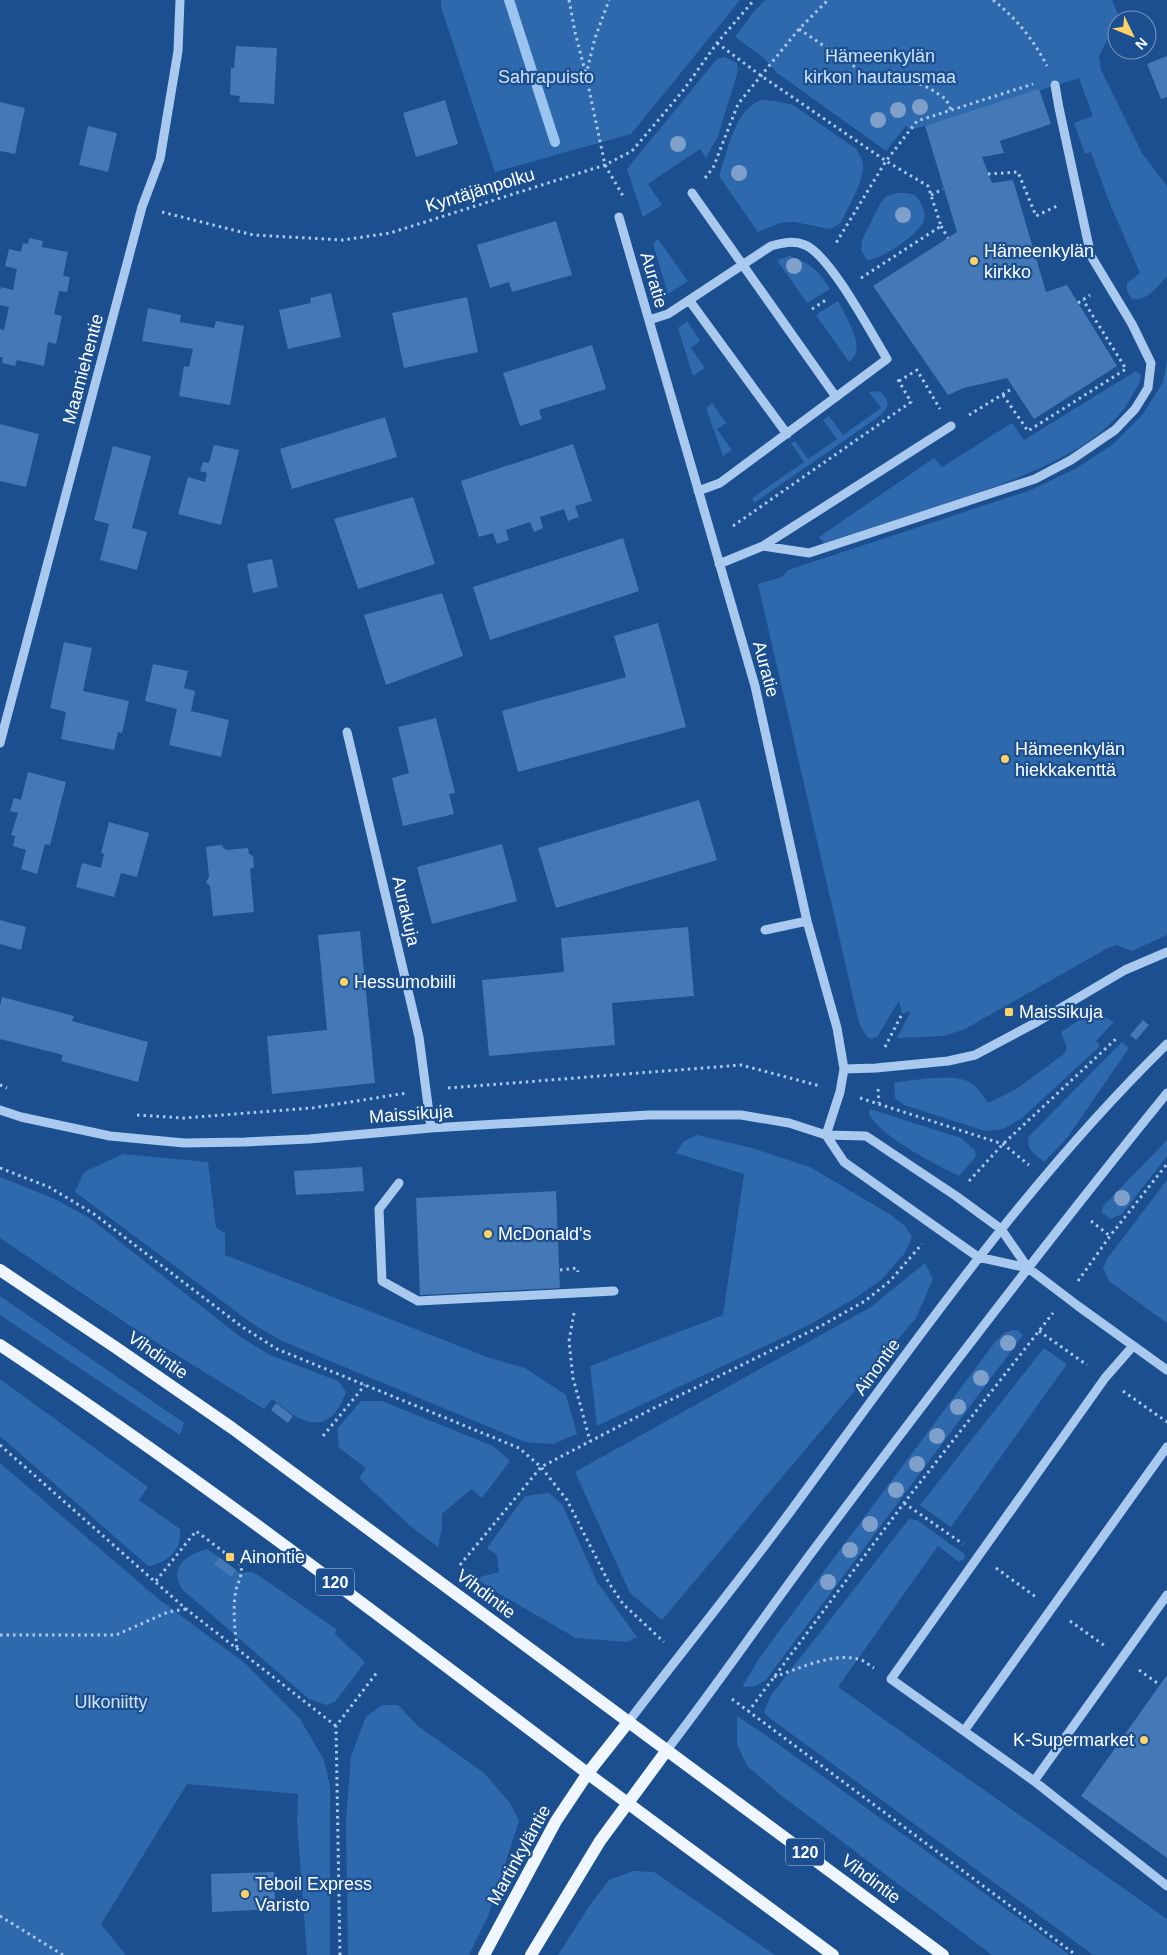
<svg xmlns="http://www.w3.org/2000/svg" width="1167" height="1955" viewBox="0 0 1167 1955" font-family="Helvetica,sans-serif">
<rect width="100%" height="100%" fill="#1b4f8f"/>
<path fill="#2e69ad" d="M441,0H740L631,134L495,172L441,7Z
M765,0H1112L1119,17L1099,56L1101,70L1142,153L1167,186V276C1157,287 1148,301 1132,299L1127,291V283L1140,273L1110,204L1091,152L1085,154L1074,123L1093,116L1079,78L925,126L910,130L906,126L886,151L777,73L764,58L735,37L752,14Z
M725,57L737,63L738,71L718,136L706,158L700,149L648,184L662,205L643,217L627,169L717,59Z
M761,100L775,101L793,105L855,148C859,153 863,159 863,166C864,182 847,208 841,223L830,229L794,222L780,223L758,232L719,176C728,151 734,110 761,100Z
M897,193H906L915,195C921,202 926,210 924,220C920,234 881,260 867,260L861,250L862,240L881,202L887,196Z
M658,239L688,281L668,294L653,244Z
M790,256C811,264 818,270 830,289L807,303L777,260Z
M838,301C844,313 860,339 856,352C855,356 852,359 849,362L816,315Z
M687,321L700,341L691,348L705,368L693,376L678,328Z
M1167,360V935L1132,951L1117,945L1106,949L965,1029L944,1036L897,1038L911,1011L902,1014L899,1001L877,1037L870,1039L865,1034L859,1023L758,584L782,577L788,570L1031,490L1075,469L1112,445L1143,414L1163,382Z
M1136,371L1141,375C1140,383 1136,389 1132,396C1099,458 986,490 922,511C890,522 857,532 824,543L819,537L934,458L942,467L1012,423L1024,440Z
M879,391C890,400 890,405 881,415L754,503L752,498L804,462L791,443L795,441L808,459L837,439L823,420L829,416L843,435L881,408L869,392Z
M712,403L726,423L717,429L732,450L723,456L706,408Z
M1095,1011L1114,1022L1096,1041L1100,1046L1022,1118L1003,1129L985,1131L904,1105L895,1098L894,1083C912,1080 956,1073 971,1083C979,1088 983,1096 988,1103L1015,1090L1064,1054L1067,1048L1061,1032L1088,1014Z
M1122,1042L1129,1048L1067,1138L1044,1162C1035,1154 1025,1149 1029,1136Z
M870,1109L961,1138L975,1150L976,1156L959,1176C935,1164 881,1137 869,1114Z
M697,1135L752,1148L810,1167L891,1215L905,1226L912,1237L905,1253L881,1280L857,1297L807,1326L597,1426L590,1366L723,1315L744,1174L676,1153L684,1141Z
M1167,1140V1156L1122,1214L1111,1219L1101,1212L1104,1205Z
M123,1154L208,1162L216,1228L225,1233V1255L490,1358L525,1368L566,1395L577,1434L553,1444L525,1442L282,1341L253,1324L75,1192L84,1172Z
M0,1177L57,1200L91,1219L239,1336L270,1355L338,1381L346,1392C338,1414 325,1431 299,1418C289,1413 281,1405 272,1399L264,1409L138,1331L0,1238Z
M1167,1180V1323L1109,1281L1103,1268L1107,1259Z
M925,1263L933,1279L916,1318L662,1620L630,1593L575,1472L871,1307Z
M0,1296L184,1423L180,1435L0,1315Z
M1013,1330H1018L1023,1335L766,1680L755,1686L744,1687L743,1685L760,1657L995,1342L1004,1333Z
M1044,1348L1067,1364L951,1527L920,1505Z
M0,1379L148,1487L139,1500L180,1529C180,1533 180,1538 179,1542C176,1555 161,1565 148,1566L0,1436Z
M361,1401H382L493,1446L510,1461L482,1498L471,1489L442,1514V1528L438,1547L409,1525L359,1478L366,1468L339,1448L337,1429Z
M0,1463L156,1597L247,1665L300,1719L324,1760L330,1786V1955H307L297,1822L298,1794L187,1784L101,1924L126,1955H0Z
M549,1493L562,1504L597,1582L637,1637L627,1642L576,1638L498,1593L476,1578L499,1572L497,1555L487,1548L525,1496Z
M909,1519L917,1520L964,1554L965,1558L959,1562L938,1546L838,1687L1167,1919V1955H1093L767,1716L764,1712L771,1695Z
M207,1549L240,1573L251,1572L258,1575L336,1629L335,1634L365,1662L335,1702L326,1705L309,1699L183,1590C167,1568 187,1554 207,1549Z
M382,1705H398L418,1726L484,1773L510,1803L519,1821L489,1914L469,1955H348L346,1821L351,1756L366,1717Z
M737,1716L764,1734L1070,1955H992L782,1796L747,1766L737,1744Z
M633,1871L654,1872L775,1955H558L590,1905L609,1880Z"/>
<g fill="none" stroke-linecap="round" stroke-linejoin="round">
<path stroke="#9cc4f0" stroke-width="10" d="M509,0L555,142"/>
</g>
<path fill="#4478b7" d="M236,46L277,48L274,104L239,102L240,96L230,95L231,68H234Z
M1167,56V97L1161,99L1147,64Z
M1039,89L1051,124L1000,141L1004,153L982,157L992,183L1013,180L1046,292L1067,285L1117,366L1034,419L1007,378L964,388L948,395L873,286L957,232L925,126Z
M445,100L458,144L416,157L403,113Z
M0,102L25,108L15,154L0,151Z
M88,126L117,133L108,172L79,165Z
M556,221L572,275L512,292L509,282L490,288L477,245Z
M29,238L43,241L42,247L68,252L63,276L70,277L67,292L59,291L54,314L62,316L56,344L48,342L44,366L17,360L15,366L2,363L3,357H0V329L4,330L9,307L0,305V290L1,287L13,290L17,269L5,266L9,249L21,252L23,243L28,244Z
M331,293L341,337L288,349L279,310L311,303L310,298Z
M467,297L478,352L404,368L392,313Z
M148,308L181,315L180,322L214,328L216,321L244,326L230,405L179,396L184,366L189,367L193,349L142,341Z
M592,345L606,389L539,410L542,419L520,426L503,373Z
M385,417L397,457L292,489L280,449Z
M0,424L39,434L26,487L0,481Z
M573,444L592,501L575,506L579,517L568,521L564,509L540,517L543,528L534,532L530,522L506,530L509,540L497,544L493,533L479,537L461,481Z
M214,445L239,450L221,525L178,514L188,477L205,482L207,473L200,471L203,462L209,463Z
M113,446L151,456L132,528L147,532L137,570L100,560L109,524L94,520Z
M413,497L435,564L358,589L334,519Z
M623,538L639,591L490,640L473,587Z
M272,559L278,587L253,593L247,564Z
M442,593L463,656L386,685L364,615Z
M658,623L686,727L518,772L502,711L626,677L614,636Z
M64,642L92,648L83,691L129,701L122,733L118,732L114,750L61,739L66,712L50,708Z
M153,664L188,671L184,688L195,691L191,711L229,720L221,757L169,745L177,709L145,701Z
M436,718L455,793L449,794L454,814L403,826L392,778L409,773L398,727Z
M28,772L66,782L50,845L45,844L37,874L21,869L26,850L13,846L15,836L11,835L18,813L10,811L14,798L21,800Z
M699,800L717,860L556,908L538,848Z
M109,822L149,833L137,877L121,873L114,897L76,887L82,863L101,868L104,854L101,853Z
M502,844L517,901L432,924L417,867Z
M221,845L226,850L248,848L249,854L253,856L254,867L250,869L254,912L213,916L210,886L206,882L209,877L206,847Z
M0,920L26,927L21,950L0,944Z
M688,927L694,996L612,1003L615,1045L489,1056L482,980L564,972L561,938Z
M360,931L375,1083L272,1094L267,1036L327,1030L318,935Z
M2,997L74,1016L72,1021L148,1042L138,1082L61,1061L63,1055L0,1039V1006Z
M1143,1020L1149,1025L1136,1040L1130,1035Z
M362,1167L364,1191L296,1195L294,1171Z
M556,1191L560,1288L420,1295L416,1198Z
M276,1403L293,1416L288,1423L271,1410Z
M219,1557L236,1570L231,1577L214,1564Z
M1167,1675V1858L1081,1796Z
M274,1872L275,1909L212,1912L211,1874Z"/>
<g fill="none" stroke-linecap="round" stroke-linejoin="round">
<path stroke="#a9c9ee" stroke-width="3" stroke-dasharray="2.5 4" stroke-linecap="butt" d="M569,0L575,32L586,75L605,165L623,196
M993,0C1016,18 1034,40 1047,66
M799,29L873,79L918,83L929,88L946,99L951,110
M717,43L760,75L886,161L836,243
M586,75L595,38L609,0
M988,174L1018,172L1036,216L1059,205
M705,178L713,168L738,104L799,29L828,0
M931,195L943,189
M162,212L253,235L343,240L390,233L605,165L632,151L682,92L717,43L754,0
M941,226L948,238
M861,278L941,226L928,186L886,161L917,121L1033,84
M1078,303L1090,295
M812,309L826,300
M899,381L917,370L940,409
M1003,395L1028,431L1126,369L1083,300
M969,415L1013,388
M733,526L911,402L897,378
M885,1047L902,1014
M0,1085L7,1088
M448,1088L741,1065L820,1086
M878,1089L879,1103
M860,1098L1003,1144L1029,1165
M137,1115L184,1118L312,1108L407,1093
M0,1168L49,1187L94,1214L241,1326L277,1349L519,1448L541,1467L567,1500L609,1583L623,1604L664,1642
M969,1181L1003,1144L1118,1037
M1091,1221L1110,1236
M560,1270L577,1268L578,1272
M1078,1281L1110,1236L1167,1164
M574,1313L569,1341L573,1378L590,1441
M1039,1331L1087,1365
M1123,1391L1167,1422
M323,1436L365,1385
M0,1445L186,1609L336,1726
M904,1503L963,1544
M460,1565L541,1467L652,1409L819,1327L865,1301L890,1281L922,1244
M996,1568L1036,1597
M156,1581L196,1531L241,1565C243,1579 236,1583 235,1596C233,1613 235,1631 237,1648
M1070,1621L1105,1646
M0,1635H116L168,1612L186,1609
M1139,1670L1160,1685
M774,1677C798,1669 835,1651 861,1660C865,1661 870,1666 874,1668
M732,1699L1076,1955
M748,1712L904,1503L1053,1313
M0,1916L63,1955
M340,1955L336,1726L378,1671"/>
<path stroke="#a9c9ee" stroke-width="9" d="M692,193L836,397
M619,217L755,686L807,921L837,1028L844,1069L840,1092L826,1135
M689,300L787,434
M649,320L668,314L771,246C782,243 793,240 805,245C830,255 871,333 887,359L720,483L698,491
M951,426L763,546L809,553L1035,479L1071,460L1115,430L1135,409L1148,388L1151,363L1132,324L1091,256L1059,108L1055,85
M719,564L763,546
M347,732L419,1037L431,1128
M0,743L142,207L160,159L178,51L180,0
M765,930L807,921
M844,1069L876,1068L948,1061L975,1055L1037,1022L1125,970L1167,952
M0,1110L21,1117L110,1136L184,1143L245,1142L309,1139L431,1128L649,1115H741L789,1123L826,1135L866,1136L956,1196L1001,1229L1028,1268L1078,1306L1167,1370
M826,1135L844,1162L978,1257L1028,1268
M399,1183L379,1209L382,1281L418,1301L614,1291
M1133,1346L1105,1378L891,1679L1034,1781L1167,1595
M629,1721C686,1646 746,1573 801,1497C916,1340 1028,1180 1167,1044
M964,1731L1167,1447
M667,1750C717,1685 763,1618 812,1552C928,1397 1045,1243 1167,1093
M1034,1781L1167,1886"/>
<path stroke="#f0f6ff" stroke-width="12" d="M0,1270L115,1347L232,1428L943,1955
M0,1345C203,1480 397,1629 591,1776C671,1836 752,1895 833,1955
M484,1955L556,1821L588,1773L629,1721
M531,1955L600,1841L667,1750"/>
</g>
<g fill="#7ea0ca">
<circle cx="920" cy="107" r="8"/>
<circle cx="898" cy="110" r="8"/>
<circle cx="878" cy="120" r="8"/>
<circle cx="678" cy="144" r="8"/>
<circle cx="739" cy="173" r="8"/>
<circle cx="903" cy="215" r="8"/>
<circle cx="794" cy="266" r="8"/>
<circle cx="1122" cy="1198" r="8"/>
<circle cx="1008" cy="1343" r="8"/>
<circle cx="981" cy="1378" r="8"/>
<circle cx="958" cy="1407" r="8"/>
<circle cx="937" cy="1436" r="8"/>
<circle cx="917" cy="1464" r="8"/>
<circle cx="896" cy="1490" r="8"/>
<circle cx="870" cy="1524" r="8"/>
<circle cx="850" cy="1550" r="8"/>
<circle cx="828" cy="1582" r="8"/>
</g>
<g fill="#ffd166" stroke="#1b4f8f" stroke-width="2">
<circle cx="974" cy="261" r="5"/>
<circle cx="1005" cy="759" r="5"/>
<circle cx="344" cy="982" r="5"/>
<rect x="1004" y="1007" width="10" height="10" rx="2.5"/>
<circle cx="488" cy="1234" r="5"/>
<rect x="225" y="1552" width="10" height="10" rx="2.5"/>
<circle cx="1144" cy="1740" r="5"/>
<circle cx="245" cy="1894" r="5"/>
</g>
<g text-anchor="middle" dominant-baseline="central" stroke-width="4.5" stroke-linejoin="round" paint-order="stroke">
<g fill="#1b4f8f" stroke="#bbcadd" stroke-width="1">
<rect x="316" y="1568.5" width="38" height="27" rx="4"/>
<rect x="786" y="1838.5" width="38" height="27" rx="4"/>
</g>
<g font-size="16" font-weight="bold" fill="#fff">
<text x="335" y="1582">120</text>
<text x="805" y="1852">120</text>
</g>
<g font-size="18" fill="#cfe3fa" stroke="#1b4f8f">
<text x="880" y="56">Hämeenkylän<tspan x="880" dy="21">kirkon hautausmaa</tspan></text>
<text x="546" y="77">Sahrapuisto</text>
<text x="111" y="1702">Ulkoniitty</text>
</g>
<g font-size="18" fill="#fff" stroke="#1b4f8f">
<text transform="translate(480 190) rotate(-17)">Kyntäjänpolku</text>
<text transform="translate(654 280) rotate(74)">Auratie</text>
<text transform="translate(83 369) rotate(-75)">Maamiehentie</text>
<text transform="translate(766 669) rotate(75)">Auratie</text>
<text transform="translate(406 911) rotate(77)">Aurakuja</text>
<text transform="translate(411 1114) rotate(-4)">Maissikuja</text>
<text transform="translate(158 1355) rotate(35)">Vihdintie</text>
<text transform="translate(877 1367) rotate(-54)">Ainontie</text>
<text transform="translate(486 1594) rotate(37)">Vihdintie</text>
<text transform="translate(519 1855) rotate(-61)">Martinkyläntie</text>
<text transform="translate(871 1879) rotate(37)">Vihdintie</text>
</g>
<g font-size="18" fill="#fff" stroke="#1b4f8f" text-anchor="start">
<text x="984" y="251">Hämeenkylän<tspan x="984" dy="21">kirkko</tspan></text>
<text x="1015" y="749">Hämeenkylän<tspan x="1015" dy="21">hiekkakenttä</tspan></text>
<text x="354" y="982">Hessumobiili</text>
<text x="1019" y="1012">Maissikuja</text>
<text x="498" y="1234">McDonald's</text>
<text x="240" y="1557">Ainontie</text>
<text x="1134" y="1740" text-anchor="end">K-Supermarket</text>
<text x="255" y="1884">Teboil Express<tspan x="255" dy="21">Varisto</tspan></text>
</g>
</g>
<g transform="translate(1132 35) rotate(133)"><circle r="24" fill="#1b4f8f" stroke="#7695bc"/>
<path d="M0-4L9 19L0 12L-9 19Z" fill="#ffd166"/>
<text y="-8" font-size="14" font-weight="bold" text-anchor="middle" fill="#ffffff">N</text>
</g>
</svg>
